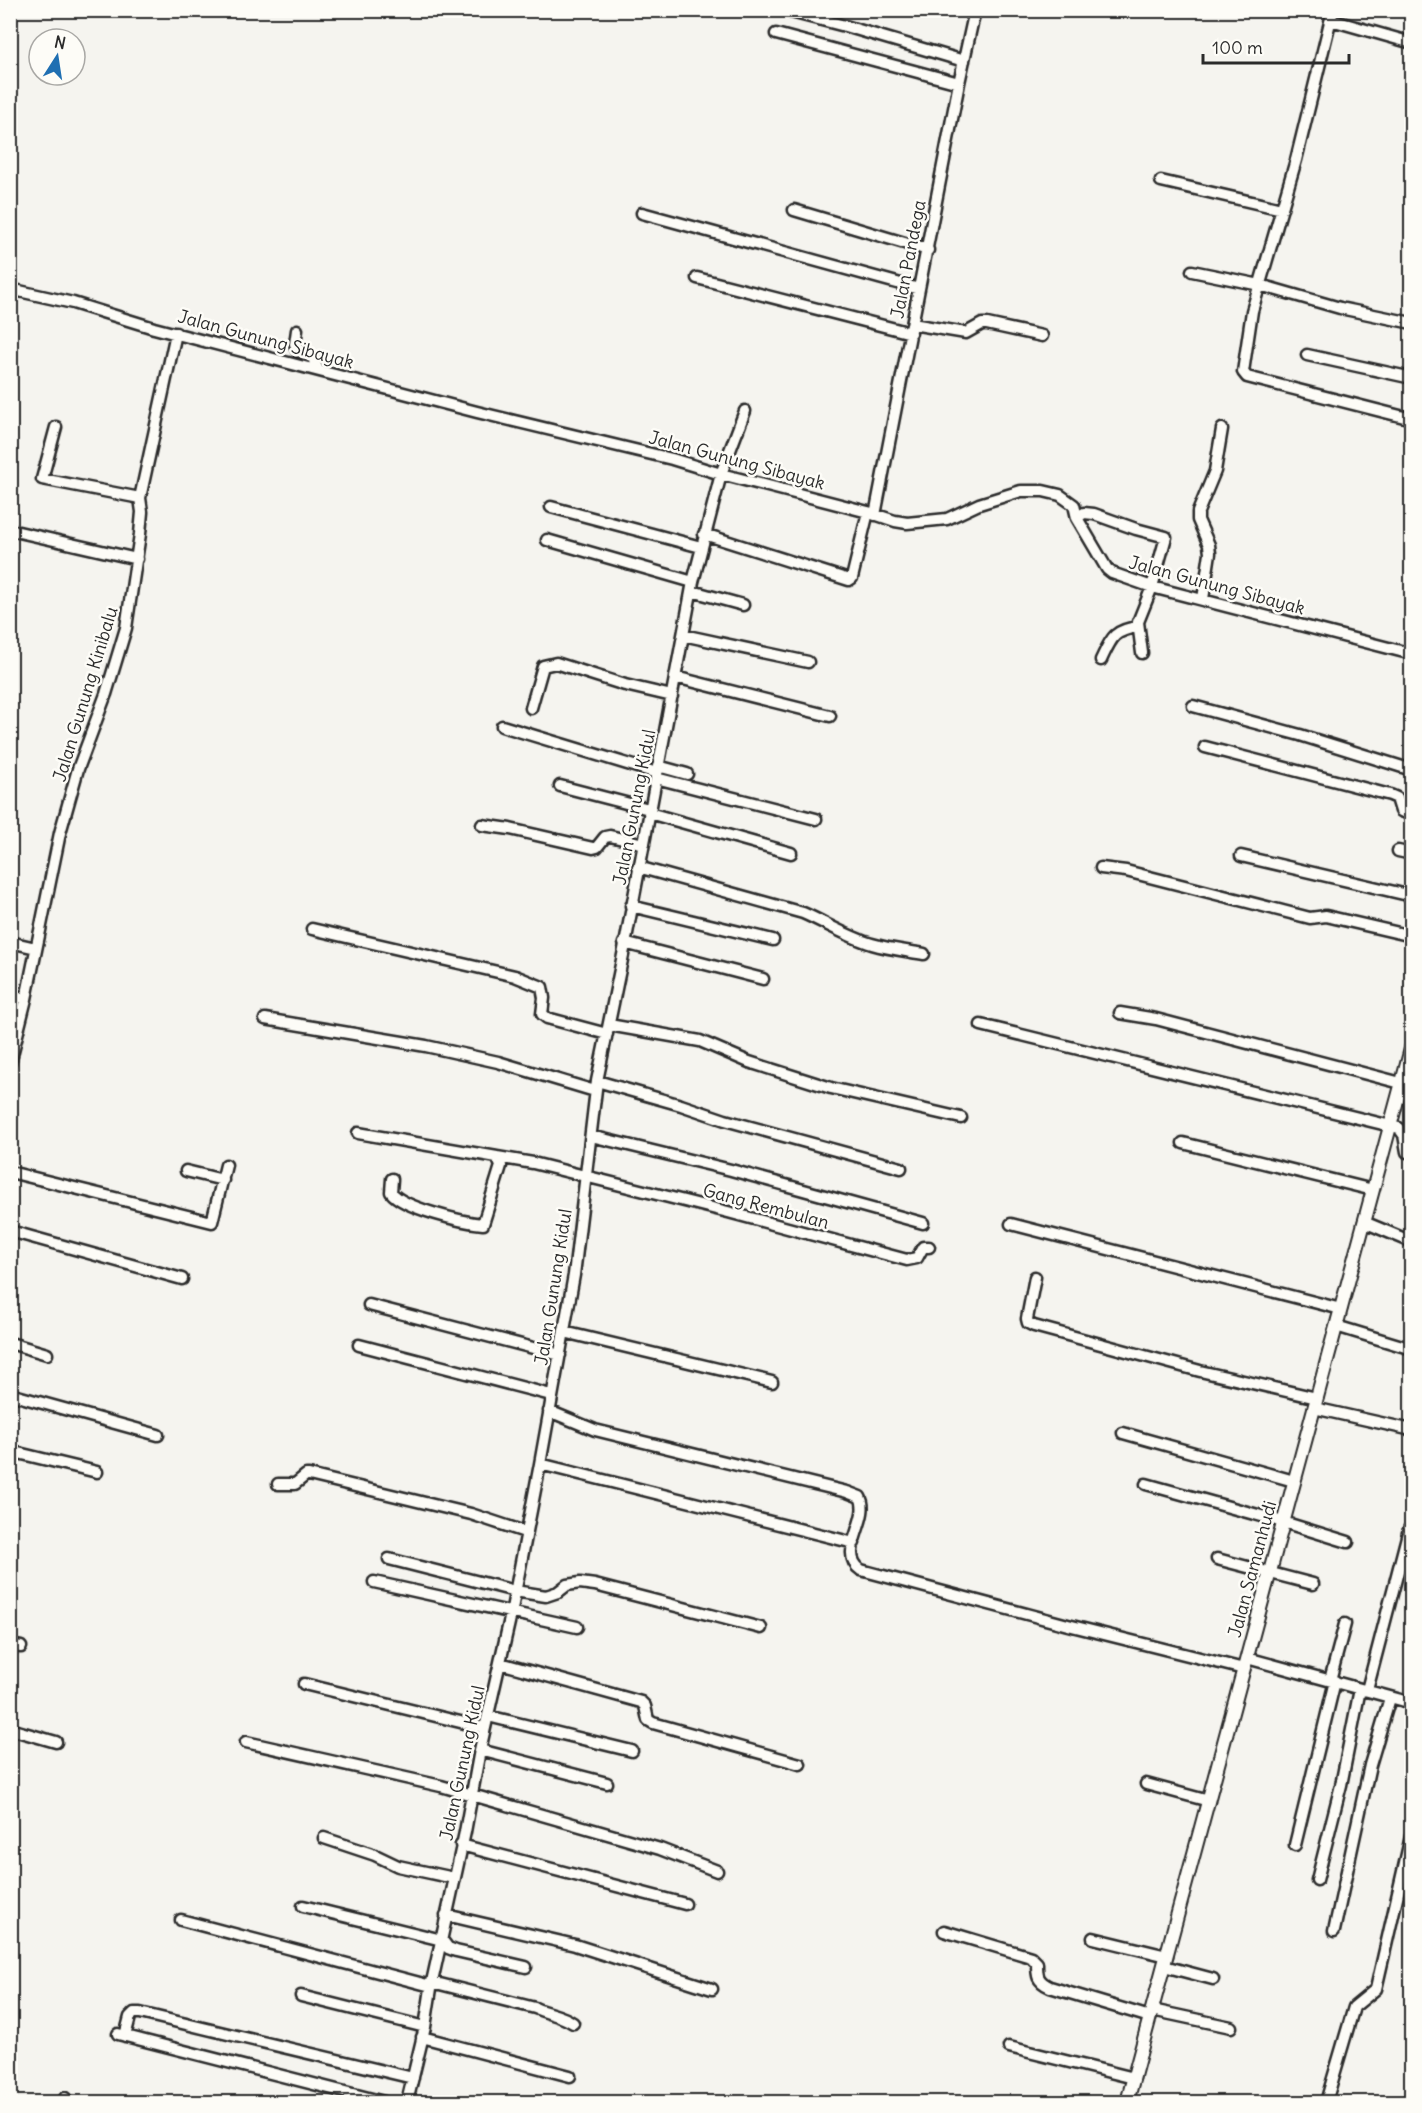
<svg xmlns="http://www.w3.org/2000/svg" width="1422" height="2113" viewBox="0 0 1422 2113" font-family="Delius,sans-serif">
<rect width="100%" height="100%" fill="#f5f4ef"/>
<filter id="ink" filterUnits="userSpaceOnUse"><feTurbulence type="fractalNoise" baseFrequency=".0167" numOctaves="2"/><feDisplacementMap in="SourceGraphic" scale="12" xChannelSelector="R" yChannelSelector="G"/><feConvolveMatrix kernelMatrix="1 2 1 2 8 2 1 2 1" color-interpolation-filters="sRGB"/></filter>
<g filter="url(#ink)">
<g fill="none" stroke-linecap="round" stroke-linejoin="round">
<g stroke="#2b2b2b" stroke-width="15">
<path id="minor" d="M783,10L845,26L964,61
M1333,10L1296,160L1252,311L1243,372L1247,377L1412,419
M1331,20L1412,43
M776,34L959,83
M1161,181L1282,209
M794,210L928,250
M642,213L919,289
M1192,271L1260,285L1340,308L1412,323
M697,278L911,333
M10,289L73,303L154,328L477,412L672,459L721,474L868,512L895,521L907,523L947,519L979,504L1021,491H1043L1060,495L1074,505L1077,518L1107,569L1112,573L1152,587L1412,654
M912,324L966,333L982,324H987L1042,336
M297,330L295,344L297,350L313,358L318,370
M1307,355L1412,378
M56,427L42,479L140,498
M551,507L701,547
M875,515L959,83L975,10
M1077,518L1084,513L1094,514L1136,529L1166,537L1152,587L1138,622L1142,653
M10,530L137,559
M704,534L849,580L852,578L868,512
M547,540L693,582
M692,591L743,605
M1203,599L1210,553L1209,545L1198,520V512L1215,471L1222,429
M683,635L808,662
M1101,660C1111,639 1113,630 1138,627
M675,677L830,716
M1193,706L1300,735L1412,770
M531,708L543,666L556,663L625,685L672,696
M502,726L657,773
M1205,747L1390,795L1397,798L1401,811L1412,815
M658,766L687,774
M656,778L816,819
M560,786L649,809
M649,813L791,853
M482,825L510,829L593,848L597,847L605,837L610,836L644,844
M1398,851L1412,854
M1241,856L1412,896
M638,867L803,913C826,923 848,937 872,944C889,949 907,951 924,954
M1101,868L1126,871L1310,918L1326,916L1412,936
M631,906L773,940
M312,929L515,976L542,987L544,998L542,1014L547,1018L607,1034
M10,942L36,948
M624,943L763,979
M10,995L26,999
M1120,1013L1156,1019L1401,1083
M265,1019L426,1046L498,1062L595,1091
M609,1025L700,1041L749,1062L831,1088L961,1118
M981,1025L1399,1128L1404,1135L1407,1152
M10,1063L26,999L60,833L78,769L106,694L126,628L140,534L142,512L140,498L176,333
M597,1081L681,1105L725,1120L901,1168
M358,1133L497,1157
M591,1136L731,1170L923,1223
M1183,1143L1373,1190
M186,1171L223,1180
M10,1172L212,1222L226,1165
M392,1179L391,1192C403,1208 462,1222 483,1224L501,1166L497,1157L533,1163L728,1212L907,1260L917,1258L923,1247H929
M1364,1222L1412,1242
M1011,1224L1341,1309
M10,1231L182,1279
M1035,1277L1027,1319L1028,1323L1034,1326L1200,1371L1317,1398
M369,1305L560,1355
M1336,1326L1412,1349
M564,1332L772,1382
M10,1343L47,1354
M359,1345L551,1395
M10,1394L158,1435
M1314,1408L1412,1430
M549,1411L595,1430L847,1492L860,1497C872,1518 836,1553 861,1570L1068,1625L1244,1669
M1123,1433L1294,1481
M10,1451L97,1472
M540,1464L854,1543
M278,1484H295L306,1475H309L471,1514L525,1532
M1146,1484L1283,1522L1348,1542
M389,1559L515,1591L546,1596L558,1592L567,1585L580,1583L595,1585L761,1628
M1217,1559L1313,1584
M374,1582L577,1627
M10,1645L21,1647
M1247,1658L1412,1703
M500,1663L641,1702L645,1706L648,1720L653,1723L800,1764
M1330,1680L1345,1624
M304,1684L485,1728
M1367,1690L1409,1529
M488,1716L632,1751
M10,1729L56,1742
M246,1742L441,1786L660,1849L717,1871
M480,1750L607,1783
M1146,1784L1209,1801
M324,1838L375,1855L398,1866L454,1878
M461,1845L685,1904
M1295,1845L1335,1681
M1317,1880L1341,1785L1360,1689
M303,1906L442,1940L448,1948L456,1951L526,1967
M446,1915L575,1945L712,1989
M181,1920L431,1986
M944,1931L1031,1957L1037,1963C1037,1976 1037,1981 1050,1987L1150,2017
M1334,1931L1370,1765L1390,1698
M1093,1938L1167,1956
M1164,1966L1213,1979
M432,1982L535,2008C548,2014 562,2015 573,2023
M301,1996L425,2027
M1152,2010L1231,2027
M118,2034L384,2102
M125,2036L130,2017L134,2013H140L413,2078
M422,2037L570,2076
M1009,2047L1134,2078
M63,2102L65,2098
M407,2102L425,2027L432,1982L465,1832L480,1750L511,1614L540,1464L574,1275L597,1081L623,955L693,582L721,474L745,411
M1326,2102L1354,2007L1376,1989L1412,1832"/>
</g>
<g stroke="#2b2b2b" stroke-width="16">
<path id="tertiary" d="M1127,2102L1412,1045"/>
</g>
<use href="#minor" stroke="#fdfcf7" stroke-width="10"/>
<use href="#tertiary" stroke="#fdfcf7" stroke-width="12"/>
</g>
</g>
<g text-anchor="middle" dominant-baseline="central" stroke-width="5" stroke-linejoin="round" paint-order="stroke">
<g font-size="18" fill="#2b2b2b" stroke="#fdfcf7">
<text transform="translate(908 259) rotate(-79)">Jalan Pandega</text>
<text transform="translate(266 339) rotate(15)">Jalan Gunung Sibayak</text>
<text transform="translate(737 460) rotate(15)">Jalan Gunung Sibayak</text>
<text transform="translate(1217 585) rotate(15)">Jalan Gunung Sibayak</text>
<text transform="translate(85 694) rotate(-73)">Jalan Gunung Kinibalu</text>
<text transform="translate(634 807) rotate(-79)">Jalan Gunung Kidul</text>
<text transform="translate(766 1206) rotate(15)">Gang Rembulan</text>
<text transform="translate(553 1287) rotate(-81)">Jalan Gunung Kidul</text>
<text transform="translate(1252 1569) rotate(-75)">Jalan Samanhudi</text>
<text transform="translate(462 1763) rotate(-78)">Jalan Gunung Kidul</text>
</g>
</g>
<rect width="1422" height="2113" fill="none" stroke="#fdfcf7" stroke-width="36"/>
<rect x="18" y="18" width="1386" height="2077" fill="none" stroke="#2b2b2b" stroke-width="2" filter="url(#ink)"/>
<g transform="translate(57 57) rotate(12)"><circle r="28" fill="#fdfcf7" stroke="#a9a8a5" stroke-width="1.5"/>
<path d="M0-4.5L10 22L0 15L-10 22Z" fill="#1f6fb2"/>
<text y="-9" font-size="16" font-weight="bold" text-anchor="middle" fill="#2b2b2b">N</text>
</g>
<path d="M1203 54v9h146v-9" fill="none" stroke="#2b2b2b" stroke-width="3"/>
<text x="1212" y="54" font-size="18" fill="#2b2b2b" stroke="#fdfcf7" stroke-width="4.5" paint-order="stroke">100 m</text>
</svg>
